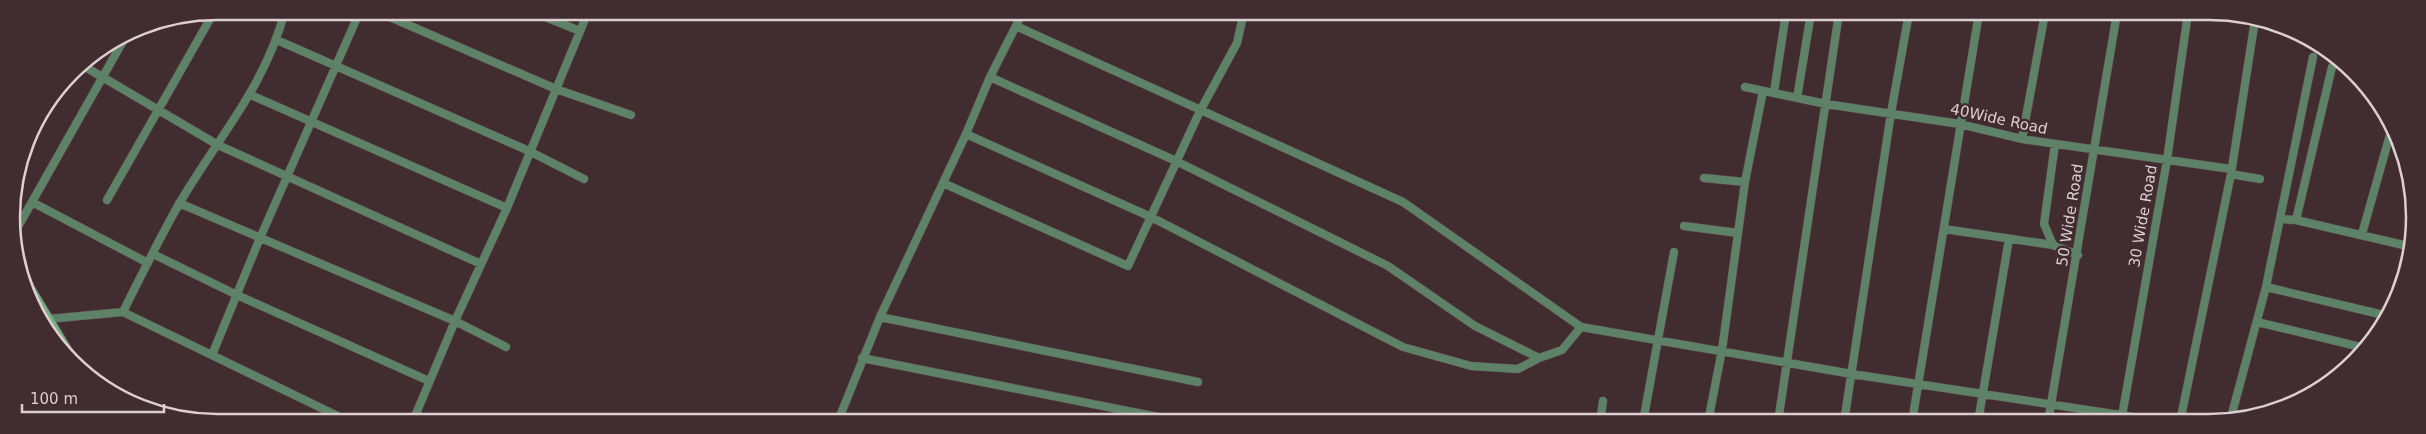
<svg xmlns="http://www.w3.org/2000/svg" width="2426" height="434" viewBox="0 0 2426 434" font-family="'DejaVu Sans',sans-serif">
<rect width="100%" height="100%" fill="#412c30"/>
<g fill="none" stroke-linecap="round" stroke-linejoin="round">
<g stroke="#5d494d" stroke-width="9">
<path id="street" d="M376,11L556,89L631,115
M533,12L580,31
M1516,12H1521
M1016,26L1403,202L1581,327
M277,40L529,151L584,179
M82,65L218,145L481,264
M990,77L1176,161L1388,266L1475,326L1539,358L1562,350L1581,327L1852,374L2166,422
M1745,87L1826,104L1960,124L2022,139L2231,169
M1774,92L1786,13
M251,95L507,208
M1797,98L1811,13
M966,134L1151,217L1403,347L1471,366L1518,369L1539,358
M2022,139L2045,13
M2055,144L2044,224L2053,245L2078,255
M2231,174L2260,179
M1704,178L1745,182
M943,183L1128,266L1200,111L1237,43L1244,12
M107,200L214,12
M32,202L148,263
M179,203L455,321L506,347
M2280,219L2296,220L2412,247
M2296,220L2332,67
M1684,226L1738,233
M1944,229L2053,245
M15,232L127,34
M2362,234L2391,131
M153,254L237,295L429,381
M2266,287L2388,316
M123,312C141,276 159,239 179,204C218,137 264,89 285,11
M880,317L1198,382
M48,319L123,312L348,421
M2257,322L2365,348
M212,355L260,238L360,11
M862,358L1183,422
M840,416L865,421
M413,421L455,321L507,208L588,12
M838,421L880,317L966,134L990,77L1023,12
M2230,421L2266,287L2313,57
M1600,422L1603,401
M1643,422L1674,252
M1708,422L1722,350L1745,182L1763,91
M1778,422L1839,13
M1844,422L1891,113L1909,13
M1912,422L1979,13
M1978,422L2009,239
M2048,422L2117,13
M2121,422L2167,160L2188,13
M2180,422L2231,174L2255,20"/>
</g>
<g stroke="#5d494d" stroke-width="12">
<path id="secondary" d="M21,274L74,362"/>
</g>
<use href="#street" stroke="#5e8267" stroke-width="8"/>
<use href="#secondary" stroke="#75ae83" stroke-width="10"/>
</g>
<g text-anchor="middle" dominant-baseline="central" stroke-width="5" stroke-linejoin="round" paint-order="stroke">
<g font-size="15" fill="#ddced0" stroke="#412c30">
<text transform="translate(1999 119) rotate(12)">40Wide Road</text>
<text transform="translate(2070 215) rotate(-81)">50 Wide Road</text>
<text transform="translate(2143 216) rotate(-80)">30 Wide Road</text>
</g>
</g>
<path d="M0 0H2426V434H0ZM217 20H2209A197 197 0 0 1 2406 217V217A197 197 0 0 1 2209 414H217A197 197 0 0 1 20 217V217A197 197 0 0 1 217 20Z" fill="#412c30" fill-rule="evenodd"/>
<path fill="none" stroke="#ddced0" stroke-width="2.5" d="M217 20H2209A197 197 0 0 1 2406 217V217A197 197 0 0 1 2209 414H217A197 197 0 0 1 20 217V217A197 197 0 0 1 217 20Z"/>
<path d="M22 404v8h142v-8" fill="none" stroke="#ddced0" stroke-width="2.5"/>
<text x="30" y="404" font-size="15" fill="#ddced0" stroke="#412c30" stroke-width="4" paint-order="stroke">100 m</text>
</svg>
